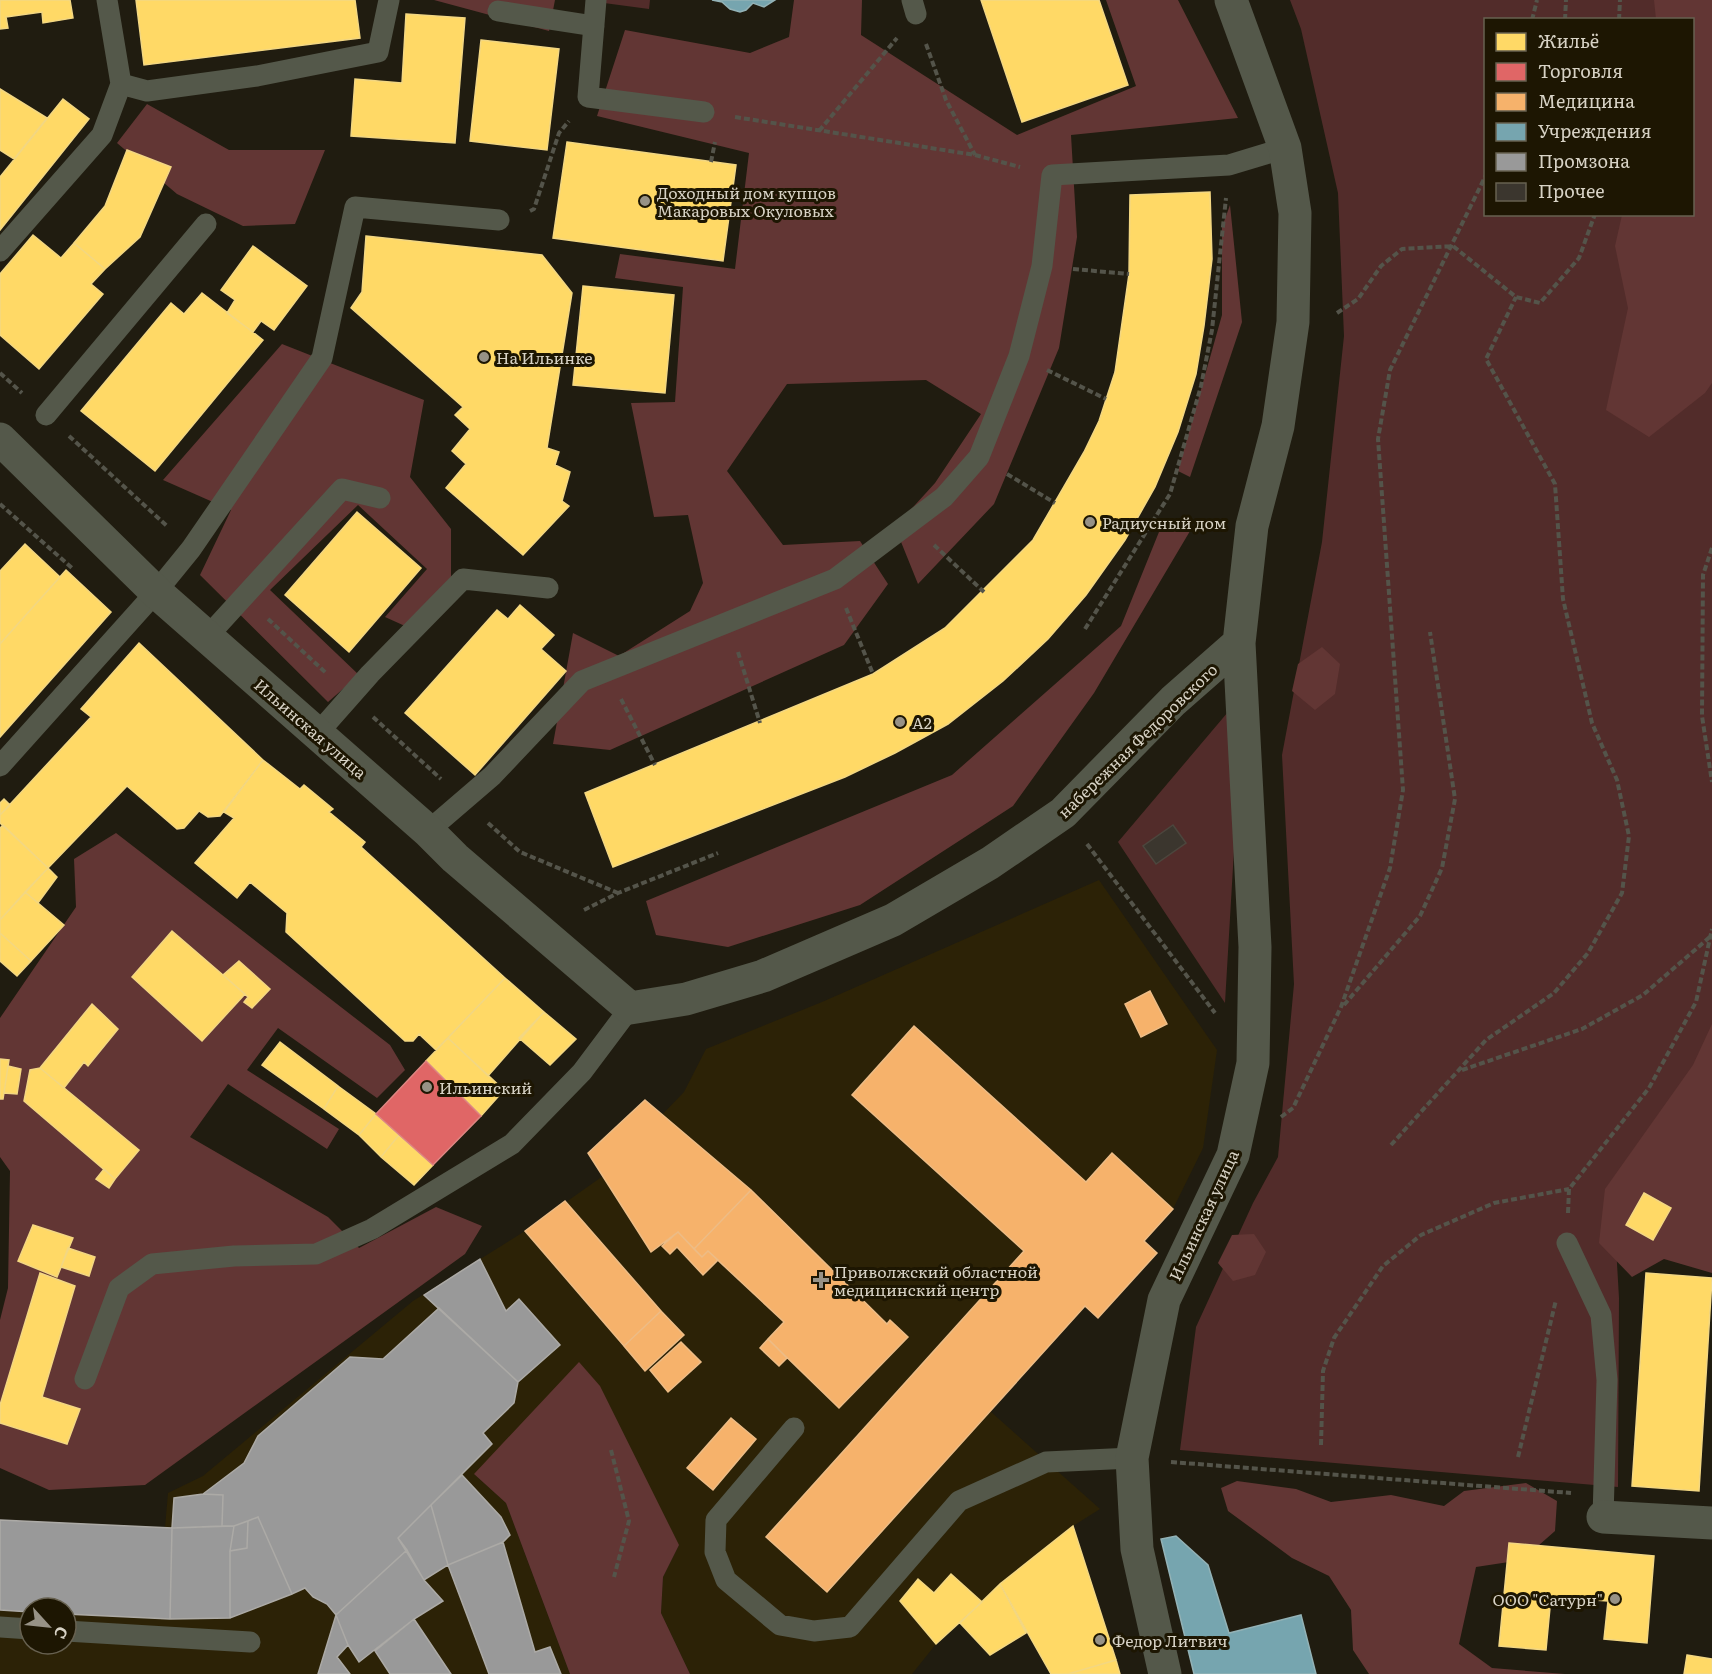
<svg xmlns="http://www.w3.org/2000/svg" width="1712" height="1674" viewBox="0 0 1712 1674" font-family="Literata,serif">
<rect width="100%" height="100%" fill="#201c10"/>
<path fill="#2c2206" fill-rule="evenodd" d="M1099,880L1217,1050L1203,1148L1173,1209L1144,1241L1157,1253L1098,1318L1085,1307L990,1411L1100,1509L1073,1526L1000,1584L936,1644L912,1674H690L661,1613L663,1577L679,1545L474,1474L506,1503L570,1674H0V1520L165,1528L168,1493L203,1476L413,1301L525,1231L603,1176L684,1092L706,1049L822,1002ZM30,1608H66V1644H30Z"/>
<path fill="#522c2a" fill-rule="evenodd" d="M604,0H650L649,9L604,3Z
M1290,0H1712V1068L1615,1229L1619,1298L1618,1487L1180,1450L1196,1327L1253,1203L1278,1157L1294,984L1282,755L1322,542L1344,336L1338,193L1301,29ZM1486,20H1692V214H1486Z
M1228,712L1242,714L1225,1003L1118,842Z"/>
<path fill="#623634" d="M434,0H555L549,31Z
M794,0H862L861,35L1017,135L1136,86L1106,0H1178L1238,118L1071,135L1077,237L1059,348L994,504L918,584L895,527L935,483L981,414L926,380L787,384L727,471L783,545L860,541L888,584L844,645L610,750L553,744L573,633L619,656L690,611L703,583L688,515L654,517L631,403L675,402L683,287L615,278L620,254L735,269L749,153L597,116L625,30L750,53L789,37Z
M1654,0H1712V383L1705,393L1649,437L1606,410L1628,308L1615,246L1622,215L1692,214V20L1656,19Z
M147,104L229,150H325L295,224L243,226L177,194L117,143Z
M1230,205L1242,322L1190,477L1178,471L1222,315V227Z
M282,344L424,400L410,477L451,529V577L405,626L385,617L427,569L358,505L270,590L359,675L328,702L200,575L231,510L163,480Z
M1193,526L1094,693L1013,806L860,905L728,947L656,935L646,901L952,775L1121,626L1161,527Z
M1322,647L1340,664L1335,694L1315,710L1292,691L1298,664Z
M116,833L390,1045L405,1070L377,1098L278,1028L247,1070L339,1129L327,1149L228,1084L190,1137L328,1217L359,1248L436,1207L482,1226L465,1254L145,1485L49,1490L0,1468V1320L8,1288L10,1171L0,1157V1018L76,907L74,859Z
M1712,1024V1273L1664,1259L1632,1277L1599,1243L1605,1189L1693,1065Z
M1254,1234L1266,1252L1255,1275L1233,1281L1218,1263L1232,1235Z
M579,1362L600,1386L679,1545L663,1577L661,1613L690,1674H570L506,1503L474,1474Z
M1237,1481L1296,1489L1331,1502L1391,1495L1444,1506L1464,1491L1526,1483L1557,1501L1555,1531L1522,1560L1476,1567L1459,1644L1492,1668L1565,1674H1369L1353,1650L1351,1610L1329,1576L1292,1558L1228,1511L1221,1488Z"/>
<path fill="#ffd966" stroke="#f3d782" stroke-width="1.5" d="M0,0H70L73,18L43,23L42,12L6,17L8,28L0,29Z
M136,0H355L360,38L144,65Z
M981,0H1099L1128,85L1022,122Z
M406,14L465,18L455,143L351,136L355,79L402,83Z
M481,40L559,49L547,150L470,141Z
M0,89L47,118L14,159L0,150Z
M63,99L89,119L0,230V177Z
M567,142L736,165L723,261L553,238Z
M127,150L171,167L140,237L105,269L74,243L105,206Z
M1210,192L1212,259L1204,326L1196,374L1178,432L1155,487L1125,540L1086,595L1048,639L1003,681L948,724L895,753L845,777L613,867L585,793L873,674L945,628L1033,540L1084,452L1099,421L1115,372L1129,274L1130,195Z
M33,235L61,258L74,243L105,269L91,284L103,294L39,369L0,335V274Z
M366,236L542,255L572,293L547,448L559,452L555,465L570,472L562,501L569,506L523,555L446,488L466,464L452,451L470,429L455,415L463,407L351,308L362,292Z
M253,246L307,286L274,330L261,321L253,332L227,313L235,300L221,290Z
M583,286L674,295L665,393L573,385Z
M202,293L263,340L155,471L81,411L171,303L184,314Z
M357,512L421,568L349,652L285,595Z
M25,544L60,577L0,644V571Z
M66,570L111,612L0,737V644Z
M520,605L554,635L541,649L566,671L475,775L405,713L497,610L508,619Z
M139,643L263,760L220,816L208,817L199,811L184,828L177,829L127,786L48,868L0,823V815L91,717L81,709Z
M263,760L300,789L304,785L333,809L329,812L365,842L361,847L505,978L436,1050L419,1034L413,1041H405L286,932L287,913L250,882L237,898L195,863L234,818L224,812Z
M4,799L10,805L0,815V803Z
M3,825L48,868L0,920V828Z
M48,868L57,877L38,903L25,892Z
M25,892L64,925L31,961L0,933V920Z
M172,931L245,994L202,1041L132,977Z
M0,933L31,961L17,976L0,961Z
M239,961L270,989L252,1008L244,1002L248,997L223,975Z
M505,978L544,1012L488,1076L448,1038Z
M92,1004L118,1029L88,1066L84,1062L64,1088L40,1068Z
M544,1012L576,1039L550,1065L519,1038Z
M448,1038L504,1090L481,1116L426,1061Z
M280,1042L338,1086L324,1109L262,1065Z
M0,1059L9,1060L3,1099H0Z
M8,1066L21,1069L17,1094L4,1093Z
M40,1068L139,1150L115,1179L24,1101L30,1070Z
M338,1086L376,1114L359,1135L324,1109Z
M376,1114L399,1135L381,1157L359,1135Z
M399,1135L433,1165L414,1185L381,1157Z
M104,1169L115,1179L109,1188L96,1179Z
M1644,1193L1671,1208L1653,1240L1626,1225Z
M33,1225L73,1238L57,1277L18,1261Z
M68,1248L95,1257L89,1276L61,1267Z
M40,1273L75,1286L42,1397L80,1409L67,1444L0,1423V1405Z
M1646,1273L1712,1278L1699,1491L1632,1486Z
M1073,1526L1116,1660L1068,1674H1051L1000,1584Z
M1509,1543L1654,1556L1647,1643L1604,1639L1608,1601L1551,1597L1546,1650L1499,1646Z
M951,1574L982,1602L936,1644L900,1601L918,1579L934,1593Z
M1000,1584L1026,1633L990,1655L960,1623Z
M1687,1655L1712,1659V1674H1684Z
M1116,1660L1120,1674H1068Z"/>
<path fill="#e06666" stroke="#dd8682" stroke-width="1.5" d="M426,1061L481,1116L433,1165L376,1114Z"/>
<path fill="#f6b26b" stroke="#edbc86" stroke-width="1.5" d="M1150,991L1167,1024L1141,1037L1125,1004Z
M914,1026L1086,1182L1112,1153L1173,1209L1144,1241L1157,1253L1098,1318L1085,1306L827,1592L766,1537L1024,1251L852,1095Z
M645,1100L751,1190L694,1249L678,1232L651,1252L588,1153Z
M751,1190L887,1324L890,1320L908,1337L839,1408L768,1339L784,1322L708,1251L702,1257L694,1249Z
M565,1201L661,1311L624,1346L525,1231Z
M678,1232L702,1257L708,1251L718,1260L703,1275L677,1247L670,1254L662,1246Z
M661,1311L684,1335L645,1371L624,1346Z
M768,1339L787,1358L779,1366L760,1348Z
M681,1342L701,1362L668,1392L650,1370Z
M731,1418L756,1439L713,1490L687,1468Z"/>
<path fill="#76a5af" stroke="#93b2b6" stroke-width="1.5" d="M712,0H775L764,7L753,3L746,10L740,12L730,9L722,2Z
M1176,1536L1208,1565L1229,1633L1301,1615L1316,1674H1194L1161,1539Z"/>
<path fill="#999" stroke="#acaaa6" stroke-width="1.5" d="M480,1259L506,1311L519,1299L560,1345L518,1382L424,1295Z
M439,1308L518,1382L514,1403L483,1433L492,1444L398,1538L407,1550L336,1615L327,1604L313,1597L305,1588L292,1594L258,1517L234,1526H222L223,1495L203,1494L244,1463L258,1436L350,1357L383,1359Z
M462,1475L501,1517L510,1535L503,1542L448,1565L431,1505Z
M203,1494L223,1495L222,1526L172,1528L174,1498Z
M431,1505L448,1565L424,1580L398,1538Z
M258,1517L292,1594L230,1618V1551L247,1548L248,1521Z
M0,1520L172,1528L170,1619L66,1614V1608H30V1612L0,1610Z
M248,1521L247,1548L230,1551L234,1526Z
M234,1526L230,1551V1618L170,1619L172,1528Z
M503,1542L535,1652L550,1647L561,1674H489L448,1565Z
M407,1550L424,1580L443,1601L414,1619L359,1662L348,1645L336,1615Z
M336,1615L348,1645L337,1657L350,1674H318Z
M414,1619L451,1674H390L375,1651Z"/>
<path fill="#3b362e" stroke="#4c463d" stroke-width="1.5" d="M1173,825L1186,843L1156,864L1143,846Z"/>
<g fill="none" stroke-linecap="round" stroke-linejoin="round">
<path stroke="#54544a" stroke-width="4" stroke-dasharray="6 3" stroke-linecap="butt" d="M1532,20L1537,0
M1565,20L1566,0
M1619,20L1620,0
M926,44L946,100L975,155
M735,117L975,155L1020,167
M819,131L897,38
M711,162L715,142
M530,211L534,209L559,133L569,121
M1073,269L1129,274
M1337,313L1358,299L1381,266L1402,249L1453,246L1516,297L1540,303L1579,258L1595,214
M1047,370L1106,399
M0,373L22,393
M69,436L168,527
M1007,474L1055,503
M0,504L73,569
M934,545L984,592
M1712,548L1703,575L1702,716L1712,782
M846,608L873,674
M268,619L326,673
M1085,629L1170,494L1201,386L1212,330L1226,198
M738,652L760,723
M621,699L655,765
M373,717L441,779
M488,823L520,852L618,893
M1087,844L1215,1013
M584,910L618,893L718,853
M1344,1005L1420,916L1442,868L1455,799L1430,632
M1462,1070L1582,1029L1643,995L1711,936
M1281,1117L1293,1108L1341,1007L1390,868L1403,790L1378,439L1390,370L1486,175
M1391,1145L1486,1040L1554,993L1588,953L1622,893L1629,836L1617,780L1592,723L1563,599L1555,484L1486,359L1516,297
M1568,1213L1569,1189L1649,1088L1696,1002L1712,929
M1321,1445L1323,1371L1334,1338L1383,1266L1421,1235L1494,1203L1569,1189
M611,1450L629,1521L614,1577
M1518,1457L1556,1300
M1171,1462L1571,1493"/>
<path stroke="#54584a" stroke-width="21" d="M596,0L588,97L704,112
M912,0L916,14
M498,11L594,26
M121,84L147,91L257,76L378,52L389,0
M0,251L102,135L121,84L107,0
M46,415L206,224
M207,637L342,489L380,498
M317,734L370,674L463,579L548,588
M0,766L156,592L191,549L322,358L355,207L499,220
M428,831L492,776L582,681L835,579L944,497L979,457L1019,356L1042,266L1052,175L1229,165L1285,148
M1567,1243L1601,1315L1607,1380L1603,1517
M85,1379L119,1288L152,1264L234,1256L316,1254L372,1229L512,1144L582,1072L630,1008
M794,1428L716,1520L715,1552L726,1580L780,1625L814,1631L850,1627L959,1501L1046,1462L1132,1458
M0,1627L30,1629
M66,1631L250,1642"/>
<path stroke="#54584a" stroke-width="33" d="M0,439L156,592L428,831L455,858L630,1008L686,999L763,976L893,920L990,863L1063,813L1173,701L1239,643L1252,526L1278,426L1293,322L1295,213L1285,148L1231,0
M1603,1517L1712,1523
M1165,1674L1137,1549L1132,1458L1164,1300L1233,1155L1253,1063L1255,947L1239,643"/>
</g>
<g fill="#979286" stroke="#1d1602" stroke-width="2">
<circle cx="645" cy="201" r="6"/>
<circle cx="484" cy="357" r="6"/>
<circle cx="1090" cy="522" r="6"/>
<circle cx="900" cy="722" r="6"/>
<circle cx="427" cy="1087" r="6"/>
<path d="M818 1271h6v6h6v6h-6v6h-6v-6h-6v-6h6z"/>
<circle cx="1615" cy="1599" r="6"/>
<circle cx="1100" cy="1640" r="6"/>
</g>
<g text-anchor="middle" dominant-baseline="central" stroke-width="6" stroke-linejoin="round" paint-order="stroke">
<g font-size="16" fill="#d7d2c5" stroke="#1d1602" text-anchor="start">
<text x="657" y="192">Доходный дом купцов<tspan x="657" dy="18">Макаровых Окуловых</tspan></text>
<text x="496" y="357">На Ильинке</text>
<text x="1102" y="522">Радиусный дом</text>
<text x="912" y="722">А2</text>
<text x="439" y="1087">Ильинский</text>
<text x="834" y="1271">Приволжский областной<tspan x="834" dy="18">медицинский центр</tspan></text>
<text x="1603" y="1599" text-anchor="end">ООО "Сатурн"</text>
<text x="1112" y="1640">Федор Литвич</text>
</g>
<g font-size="16" fill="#d7d2c5" stroke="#1d1602">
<text transform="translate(311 728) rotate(41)">Ильинская улица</text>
<text transform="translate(1137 740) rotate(-44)">набережная Федоровского</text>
<text transform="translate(1203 1215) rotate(-65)">Ильинская улица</text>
</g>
</g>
<rect x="1484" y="18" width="210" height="198" fill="#1d1602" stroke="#676150" stroke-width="1.5"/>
<rect x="1496" y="33" width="30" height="18" fill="#ffd966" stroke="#676150" stroke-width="1.5"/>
<text x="1538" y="48" font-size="18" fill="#d7d2c5">Жильё</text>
<rect x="1496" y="63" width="30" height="18" fill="#e06666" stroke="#676150" stroke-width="1.5"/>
<text x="1538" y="78" font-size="18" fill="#d7d2c5">Торговля</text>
<rect x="1496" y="93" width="30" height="18" fill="#f6b26b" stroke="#676150" stroke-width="1.5"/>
<text x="1538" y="108" font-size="18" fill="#d7d2c5">Медицина</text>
<rect x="1496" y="123" width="30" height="18" fill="#76a5af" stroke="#676150" stroke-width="1.5"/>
<text x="1538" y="138" font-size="18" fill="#d7d2c5">Учреждения</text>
<rect x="1496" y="153" width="30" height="18" fill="#999999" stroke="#676150" stroke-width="1.5"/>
<text x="1538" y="168" font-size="18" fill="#d7d2c5">Промзона</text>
<rect x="1496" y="183" width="30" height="18" fill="#3b362e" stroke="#676150" stroke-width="1.5"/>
<text x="1538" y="198" font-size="18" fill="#d7d2c5">Прочее</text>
<g transform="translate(48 1626) rotate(117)"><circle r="28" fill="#1d1602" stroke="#676150" stroke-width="1.5"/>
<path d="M0-4.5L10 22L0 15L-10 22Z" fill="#979286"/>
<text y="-9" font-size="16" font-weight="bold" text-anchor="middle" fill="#d7d2c5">С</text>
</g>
</svg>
